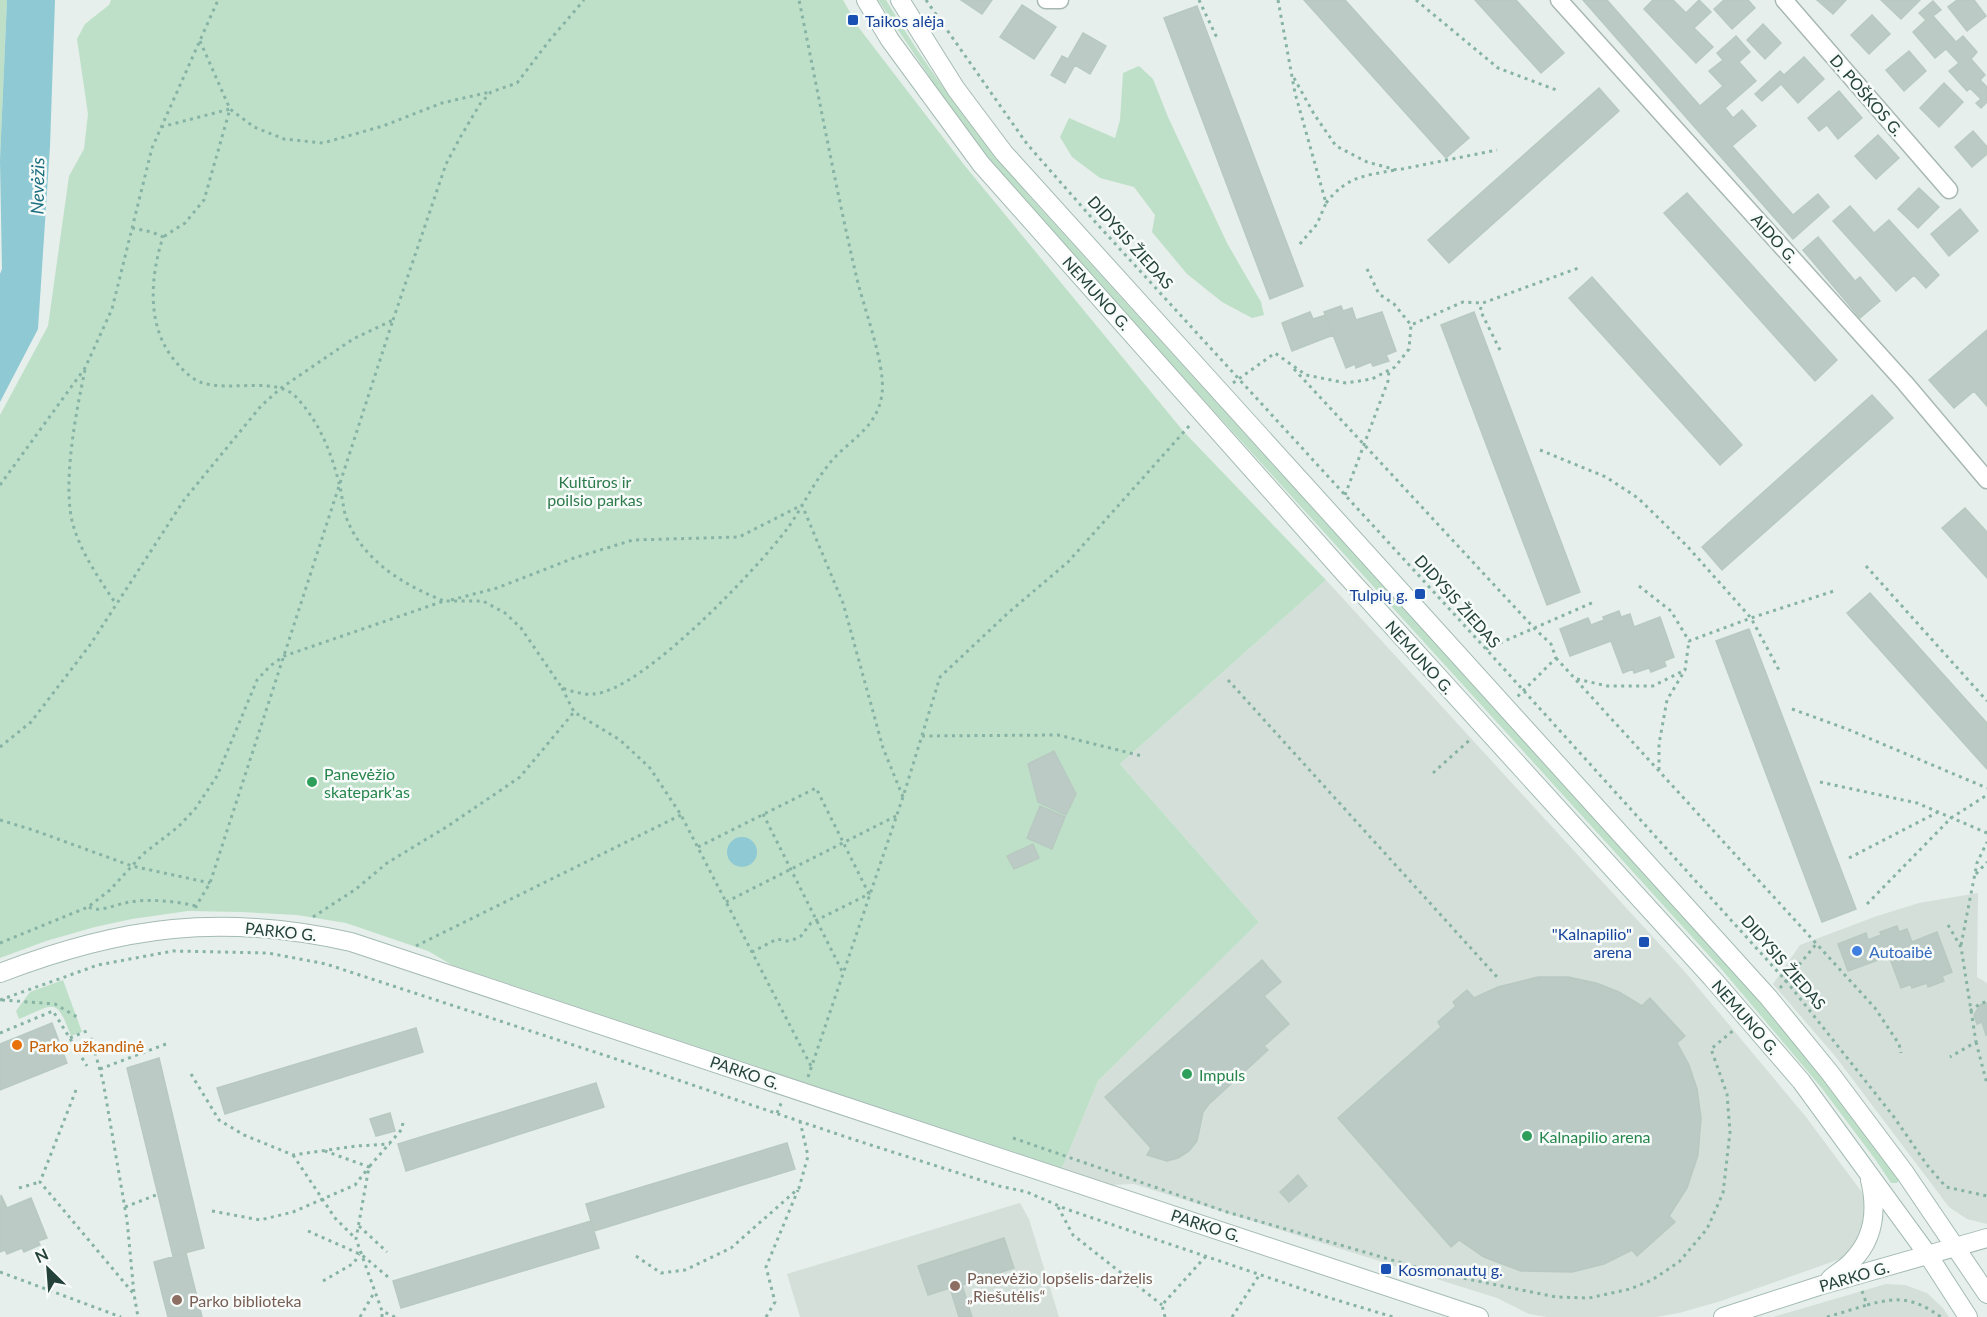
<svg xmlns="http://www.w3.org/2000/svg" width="1987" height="1317" viewBox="0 0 1987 1317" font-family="Lato,sans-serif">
<rect width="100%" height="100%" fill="#e6efeb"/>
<path fill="#d4dfda" d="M1326,580L1685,972L1806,1117L1861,1191L1868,1204L1864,1231L1855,1247L1843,1258L1721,1301L1679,1313L1656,1317H1547L1529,1314L1497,1298L1134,1184L1112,1185L1062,1168L1098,1081L1259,922L1120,764Z
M1978,893L1977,977L1987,983V1224L1967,1219L1949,1207L1835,1056L1773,984L1800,945L1877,916L1919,903Z
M1020,1203L1029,1219L1059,1317H800L787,1274Z
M1886,1284L1905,1285L1927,1293L1943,1308L1949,1317H1773Z"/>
<path fill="#bfe0c8" d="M0,0H7L0,160Z
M111,0H843L859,28L965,166L1184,432L1326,580L1120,764L1259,922L1098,1081L1062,1168L452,965L428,951L346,923L297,915L241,912L188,911L132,919L95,927L46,941L0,958V415L48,326L69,176L84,149L88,114L77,39L85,24L109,5Z
M878,0H886C927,70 978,136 1030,197L1767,1009L1825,1081L1881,1153L1899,1180L1897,1183H1891L1875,1159L1820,1086L1723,971L1131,320L993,165L949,106Z
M1139,66L1153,79L1168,117L1227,243L1261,302L1264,315L1252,318L1222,302L1187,274L1152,232L1155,215L1134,187L1100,178L1072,157L1060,137L1069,118L1115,138L1120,120L1123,73Z
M63,980L82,1032L71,1036C56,996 55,1004 19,1019L16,1011L30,992Z"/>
<path fill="#8ec9d4" d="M7,0H55L50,146L38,329L0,402V274L2,269L0,160Z
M727 852a15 15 0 1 1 30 0a15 15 0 1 1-30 0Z"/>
<path fill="#bbcac4" stroke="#b8c9c2" stroke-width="1.5" d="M961,0H992L982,14Z
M1304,0H1345L1469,138L1446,158Z
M1475,0H1516L1564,53L1541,73Z
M1583,0H1607L1700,106L1723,86L1709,71L1723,60L1717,53L1736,36L1750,52L1739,62L1756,81L1725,108L1733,118L1742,110L1756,126L1732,146L1793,215L1818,194L1829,207L1793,239Z
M1653,0H1673L1686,13L1699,0L1711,12L1694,28L1713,47L1696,63L1644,9Z
M1724,0H1748L1755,8L1732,29L1714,9Z
M1817,0H1846L1833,14Z
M1881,0H1920L1901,19Z
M1957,0H1974L1986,16L1967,31L1948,7Z
M1933,1L1941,10L1933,16L1956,42L1963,36L1977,52L1971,59L1985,75L1980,80L1987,87V102L1981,108L1976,103L1981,99L1970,88L1967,91L1949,71L1959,63L1946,49L1935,58L1913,32L1926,20L1919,13Z
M1022,5L1056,27L1034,59L1000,37Z
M1197,6L1303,286L1270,299L1164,18Z
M1872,15L1890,34L1869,54L1851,35Z
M1763,24L1781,43L1765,59L1747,40Z
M1083,33L1106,46L1090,74L1075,65L1065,83L1051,75L1062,56L1068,59Z
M1909,51L1926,71L1904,91L1886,70Z
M1804,57L1824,79L1798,103L1781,84L1762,101L1755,94L1780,71L1784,75Z
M1944,83L1963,102L1939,127L1920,108Z
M1599,88L1619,111L1449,263L1428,240Z
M1839,91L1862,118L1838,139L1827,125L1819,131L1808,118Z
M1973,131L1987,147V154L1972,167L1955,147Z
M1878,135L1899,158L1876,179L1855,156Z
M1919,188L1939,207L1918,228L1898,209Z
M1687,193L1837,360L1815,381L1664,213Z
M1850,206L1874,233L1889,220L1939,275L1926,288L1914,275L1896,291L1833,221Z
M1960,209L1978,231L1949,256L1931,234Z
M1818,237L1855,281L1860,277L1880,301L1860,318L1803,250Z
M1592,277L1742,445L1720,465L1569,298Z
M1341,306L1343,311L1352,308L1356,320L1382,312L1396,351L1386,355L1389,361L1373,366L1371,362L1356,368L1355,364L1346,368L1324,312Z
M1310,312L1313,319L1326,315L1333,335L1292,351L1282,323Z
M1474,312L1580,592L1547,605L1441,325Z
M1987,330V406L1974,391L1954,408L1929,380Z
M1872,395L1893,418L1722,570L1702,547Z
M1965,508L1987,532V578L1942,528Z
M1870,593L1987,723V769L1847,613Z
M1619,611L1621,617L1630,614L1634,627L1660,617L1674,657L1664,661L1666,666L1651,672L1649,668L1634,673L1633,669L1623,673L1611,641L1570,656L1560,629L1588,618L1591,625L1604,620L1603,617Z
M1749,629L1856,909L1822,922L1716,641Z
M1054,751L1076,794L1066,815L1038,802L1028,764Z
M1040,806L1065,817L1052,849L1027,838Z
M1033,844L1039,858L1014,869L1007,856Z
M1897,926L1899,932L1907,929L1912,942L1937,932L1952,972L1942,976L1944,981L1928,987L1927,983L1912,988L1911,984L1901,988L1889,956L1848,971L1838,944L1866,933L1868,940L1881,935L1880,932Z
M1262,960L1281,982L1264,996L1289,1024L1264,1046L1268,1050L1209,1104L1203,1112L1197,1141L1189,1151L1178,1158L1167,1161L1147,1155L1151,1148L1105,1097Z
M1538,977H1568L1596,983L1619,992L1642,1006L1650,998L1685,1036L1677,1043L1689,1065L1697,1089L1701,1118L1698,1155L1687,1188L1669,1216L1675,1222L1637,1256L1632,1250L1604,1264L1572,1272L1521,1271L1484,1257L1459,1240L1451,1247L1338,1118L1441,1027L1438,1022L1456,1006L1453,1002L1467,990L1474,998L1498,987Z
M1987,1003V1034L1986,1035L1982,1022L1977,1024L1974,1015L1980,1005Z
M52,1023L67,1063L0,1090V1044Z
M416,1028L423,1052L225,1114L217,1088Z
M159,1058L204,1248L173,1256L127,1068Z
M596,1083L604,1107L406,1171L398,1144Z
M390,1113L395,1131L376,1136L370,1119Z
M787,1143L795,1169L594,1231L586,1204Z
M1298,1175L1307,1186L1289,1202L1280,1192Z
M1,1195L7,1208L31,1198L47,1238L38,1241L40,1245L24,1252L22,1248L7,1254L5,1250L0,1252Z
M591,1221L599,1248L401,1308L393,1281Z
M1004,1238L1014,1268L962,1285L972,1317H959L950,1288L928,1295L918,1266Z
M186,1253L202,1317H168L154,1262Z"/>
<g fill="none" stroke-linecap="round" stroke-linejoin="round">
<g stroke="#a8b8b2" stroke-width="19">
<path id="minor" d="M1046,0H1060
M1559,0L1905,383L1987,480
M1784,0L1949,190"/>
</g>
<g stroke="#a4bbb3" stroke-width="20">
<path id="secondary" d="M866,0L890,40L981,164L1345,574L1712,978L1801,1081L1928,1255L1968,1317
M900,0L956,89L1004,153L1769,998L1830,1073L1905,1173L1987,1294
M0,973C122,926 222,913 351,942L1479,1317
M1830,1279C1837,1273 1846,1268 1852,1261C1875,1238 1877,1209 1870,1180
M1723,1317L1822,1285L1987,1238"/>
</g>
<path stroke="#86b3a5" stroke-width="3" stroke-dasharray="3 4.5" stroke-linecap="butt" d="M926,0L1027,144L1098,225L1486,649L1787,982L1894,1117L1927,1165L1946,1187L1987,1196
M1199,0L1218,40
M1278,0L1295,93L1326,203L1317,224L1299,245
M1416,0L1498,68L1559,91
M200,41L230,109L254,127L284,139L323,143L383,126L442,103L490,92
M1294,78L1314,114L1336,146L1367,162L1397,170L1497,150
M161,127L230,109L204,200L185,223L163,237
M1326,203C1347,176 1364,176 1395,170
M132,228L152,232L163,237C150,277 146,328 176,362C183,370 190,378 200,382C228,393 277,375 297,398C320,423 332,454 340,487C342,496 343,505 345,514C360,559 403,585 444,601
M1367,269L1379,294L1394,304L1411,325L1463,302L1483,303
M393,320L446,164L461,136L480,104L491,92L517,83L549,41L584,0
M1500,350L1480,310L1483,303L1581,267
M1294,369L1534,628L1551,644L1556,658L1517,697
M85,370C76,412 61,488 74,528C83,556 100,580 116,604
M1233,383L1275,353L1306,375L1346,383L1372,379L1395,367L1409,349L1411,325
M1540,450L1606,477L1638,498L1687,546L1751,618L1780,672
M0,485L85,368L112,309L152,148L218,0
M1345,495L1388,381L1389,370
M1866,566L1987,701
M1639,586L1671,611L1689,641L1751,618L1837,590
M451,600L497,588L574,558L633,540L739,537L802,505L843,603L883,748L903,797
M1486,649L1596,601
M1556,658L1875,1008L1899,1044L1901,1053
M1577,679L1607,686H1653L1683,671
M1228,680L1497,977
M562,688L574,712L620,740L650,768L681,815L812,1068
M1792,709L1847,729L1987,788
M922,736L1058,735L1142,756
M0,747L31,722L90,645L184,500L261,406L281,388L353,339L393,320L210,883L196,906V910
M1659,770V744L1667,700L1685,670L1689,641
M1433,773L1472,738
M1820,782L1917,803L1987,833
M763,814L843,973
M0,820L33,830L132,866L210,883
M698,847L816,788L869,894L811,923L801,936L795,939L787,941L777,939L752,952
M1849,858L1938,812
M1976,874L1987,862
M726,902L896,816
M1867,904L1951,818L1987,795
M89,907C99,913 114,905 125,903C147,898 174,901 196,906
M313,917L356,889L387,863L448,826L520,777L574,712
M1948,925L1961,947L1976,1042L1950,1057
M0,943L88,907L110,890L143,854L178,827L195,809L217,776L257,680L270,666L284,656L444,601H483L505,613L521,628L562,688C571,691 583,695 593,694C641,692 757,569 787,529C801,510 811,487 826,468C845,441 877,431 882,394C886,365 863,306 856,275C835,184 818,92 799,0
M1961,945L1977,863L1987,842
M416,946L681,815
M1780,988L1817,943
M0,1000L98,965L173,951L268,953L326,964L610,1057L852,1139L999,1186L1027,1192L1066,1209L1320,1295L1393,1317
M2,1000L55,1004L77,1017
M1970,1011L1981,1003L1987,1002
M0,1033L53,1011L87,1066
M70,1038L89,1030
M91,1038L103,1081L127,1220L134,1294L138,1317
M1976,1042L1987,1084
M100,1069L166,1044
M191,1074L219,1120L244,1135L293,1155L356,1146L390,1144
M808,1077L903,797L940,677L1008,613L1068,562L1190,425
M76,1090L40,1182L133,1293
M777,1113L782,1101
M1013,1138L1227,1212L1433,1272L1556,1297L1589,1298L1630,1289L1652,1280L1679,1262L1707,1229L1723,1193L1730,1132L1727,1094L1711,1049L1735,1029
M293,1155L335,1218L356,1239
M19,1188L40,1182
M125,1207L156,1195
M1058,1207L1073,1235L1162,1305
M212,1211L260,1220L293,1212L355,1185L369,1167L325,1151
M359,1226L387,1252
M308,1231L362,1255L388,1277
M636,1256L661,1273L685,1270L731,1248L799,1188L808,1156L800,1121
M0,1272L121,1317
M323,1281L354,1263L359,1254
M1862,1291L1867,1305C1899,1296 1914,1298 1941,1317
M360,1317L375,1291
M382,1317V1311
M395,1317L382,1311L356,1239L369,1167L402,1129L403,1122
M766,1317L775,1302L766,1267L798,1190
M1165,1317L1162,1305L1206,1256
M1232,1317L1260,1274
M1827,1317L1867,1305"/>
<use href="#minor" stroke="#fff" stroke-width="16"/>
<use href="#secondary" stroke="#fff" stroke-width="18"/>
</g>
<g fill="#1a4fb4" stroke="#f7fbf9" stroke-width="2">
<rect x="847" y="14" width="12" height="12" rx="3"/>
<rect x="1414" y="588" width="12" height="12" rx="3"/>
<rect x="1638" y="936" width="12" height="12" rx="3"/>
<rect x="1380" y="1263" width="12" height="12" rx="3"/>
</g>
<g fill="#2e9e5b" stroke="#f7fbf9" stroke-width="2">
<circle cx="312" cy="782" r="6"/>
<circle cx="1187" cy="1074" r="6"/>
<circle cx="1527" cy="1136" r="6"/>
</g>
<circle fill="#3f7fe0" stroke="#f7fbf9" stroke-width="2" cx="1857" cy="951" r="6"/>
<circle fill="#e8710a" stroke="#f7fbf9" stroke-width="2" cx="17" cy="1045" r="6"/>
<g fill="#8d6e63" stroke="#f7fbf9" stroke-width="2">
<circle cx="955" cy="1286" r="6"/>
<circle cx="177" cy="1300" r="6"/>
</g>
<g text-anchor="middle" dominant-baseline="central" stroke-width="5" stroke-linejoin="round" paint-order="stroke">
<g font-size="16" fill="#164399" stroke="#f7fbf9" text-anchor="start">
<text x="865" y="20">Taikos alėja</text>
<text x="1408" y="594" text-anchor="end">Tulpių g.</text>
<text x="1632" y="933" text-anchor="end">"Kalnapilio"<tspan x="1632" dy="18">arena</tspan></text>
<text x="1398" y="1269">Kosmonautų g.</text>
</g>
<g font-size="16" fill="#24423a" stroke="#f7fbf9">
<text transform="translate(1867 95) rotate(49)">D. POŠKOS G.</text>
<text transform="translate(1775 238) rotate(48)">AIDO G.</text>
<text transform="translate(1131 242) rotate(48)">DIDYSIS ŽIEDAS</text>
<text transform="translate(1097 293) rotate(48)">NEMUNO G.</text>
<text transform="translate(1458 601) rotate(48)">DIDYSIS ŽIEDAS</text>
<text transform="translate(1420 657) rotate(48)">NEMUNO G.</text>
<text transform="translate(281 931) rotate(6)">PARKO G.</text>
<text transform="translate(1784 962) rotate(49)">DIDYSIS ŽIEDAS</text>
<text transform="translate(1746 1017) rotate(49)">NEMUNO G.</text>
<text transform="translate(745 1072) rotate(19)">PARKO G.</text>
<text transform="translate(1206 1225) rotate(18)">PARKO G.</text>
<text transform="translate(1854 1276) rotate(-16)">PARKO G.</text>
</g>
<g font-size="16" fill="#2d7a4b" stroke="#f7fbf9">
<text x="595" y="481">Kultūros ir<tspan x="595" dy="18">poilsio parkas</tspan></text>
</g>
<g font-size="16" fill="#27864d" stroke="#f7fbf9" text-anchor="start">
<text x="324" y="773">Panevėžio<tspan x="324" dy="18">skatepark'as</tspan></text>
<text x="1199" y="1074">Impuls</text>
<text x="1539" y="1136">Kalnapilio arena</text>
</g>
<g font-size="16" fill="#366cbe" stroke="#f7fbf9" text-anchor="start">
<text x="1869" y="951">Autoaibė</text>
</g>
<g font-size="16" fill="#c56008" stroke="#f7fbf9" text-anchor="start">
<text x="29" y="1045">Parko užkandinė</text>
</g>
<g font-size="16" fill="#785e54" stroke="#f7fbf9" text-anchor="start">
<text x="967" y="1277">Panevėžio lopšelis-darželis<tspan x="967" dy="18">„Riešutėlis“</tspan></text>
<text x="189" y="1300">Parko biblioteka</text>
</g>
<g font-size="18" font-style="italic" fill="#1c6f80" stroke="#f7fbf9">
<text transform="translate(37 186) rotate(-89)">Nevėžis</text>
</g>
</g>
<g transform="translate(48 1269) rotate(335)" stroke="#f7fbf9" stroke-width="4.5" paint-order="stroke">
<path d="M0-4.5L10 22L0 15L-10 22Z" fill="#24423a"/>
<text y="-9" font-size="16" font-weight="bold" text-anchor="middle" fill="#24423a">N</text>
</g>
</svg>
